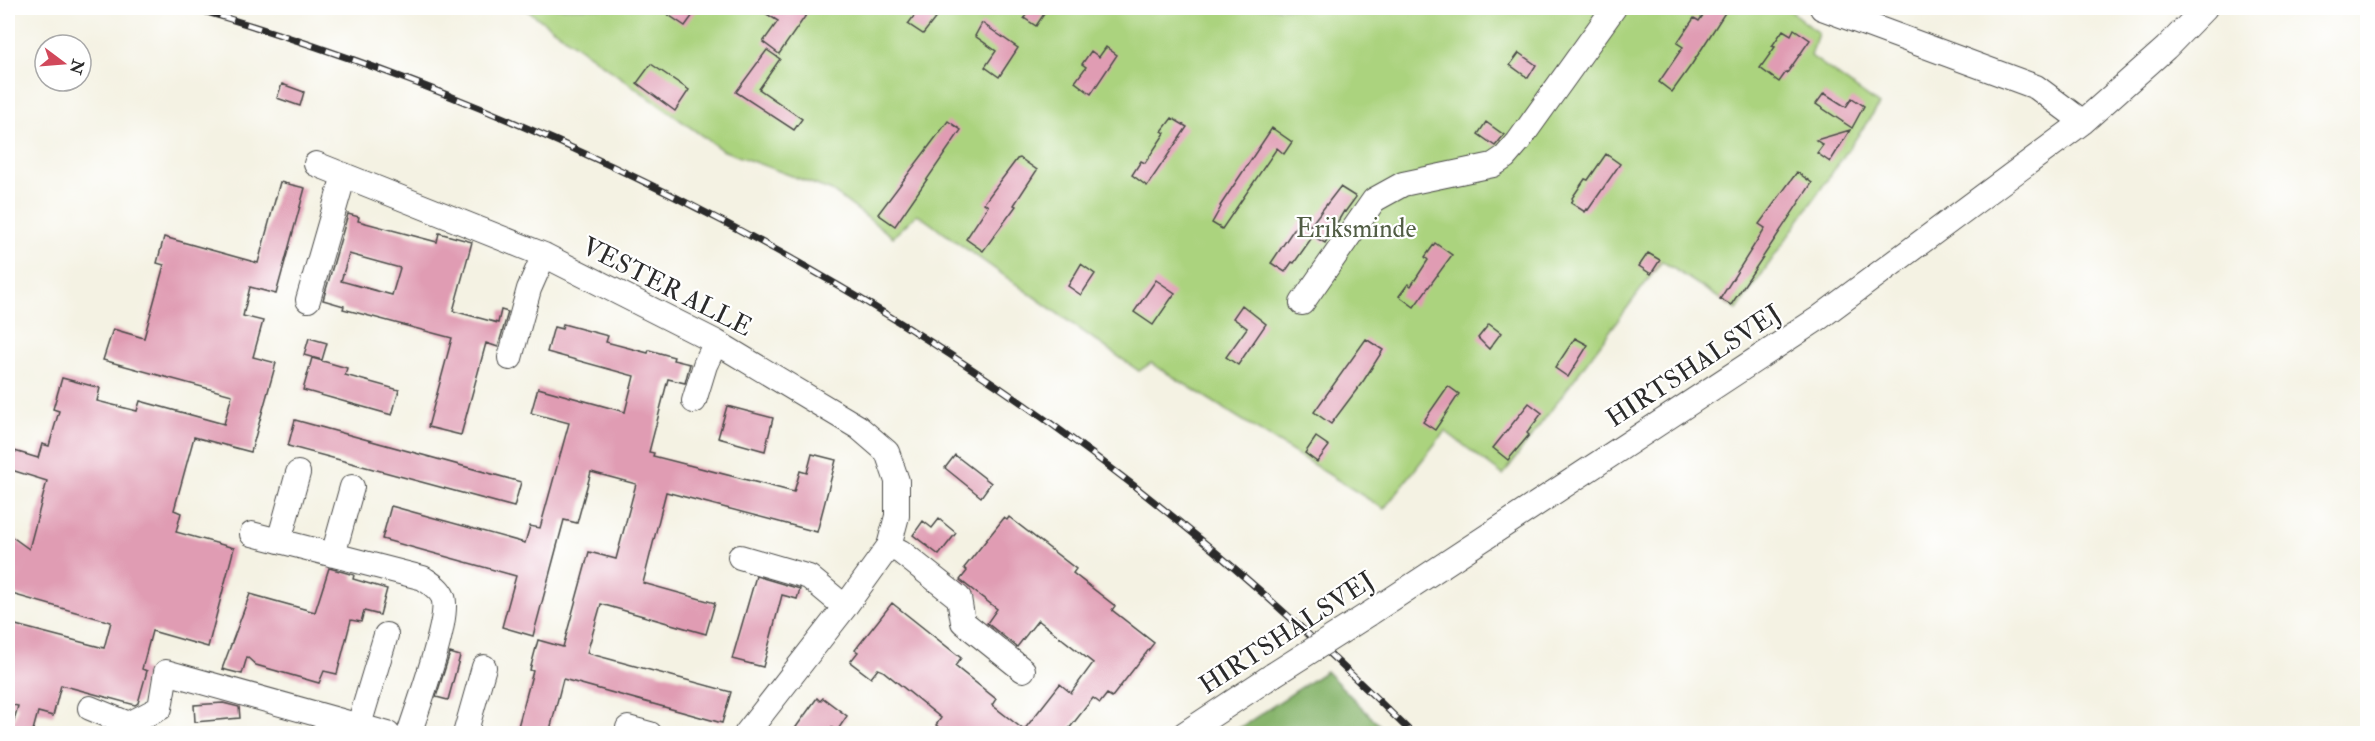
<svg xmlns="http://www.w3.org/2000/svg" width="2375" height="741" viewBox="0 0 2375 741" font-family="'IM FELL Double Pica',serif">
<rect width="100%" height="100%" fill="#fff"/>
<filter id="ink" filterUnits="userSpaceOnUse"><feTurbulence type="fractalNoise" baseFrequency=".0167" numOctaves="2"/><feDisplacementMap in="SourceGraphic" scale="12" xChannelSelector="R" yChannelSelector="G"/><feConvolveMatrix kernelMatrix="1 2 1 2 8 2 1 2 1" color-interpolation-filters="sRGB"/></filter>
<filter id="wash" filterUnits="userSpaceOnUse"><feTurbulence type="fractalNoise" baseFrequency=".008" numOctaves="4" result="noise"/><feDisplacementMap in="SourceGraphic" scale="24" xChannelSelector="R" yChannelSelector="G"/><feGaussianBlur stdDeviation="1.35" result="paint"/><feColorMatrix in="noise" values="0 0 0 0 0 0 0 0 0 0 0 0 0 0 0 0 0 1.4 0 .05"/><feComposite in="paint" operator="in"/></filter>
<g filter="url(#wash)">
<rect width="100%" height="100%" fill="#f4f2e3"/>
<path fill="#abd37e" stroke="#6b7f54" stroke-width="1.5" d="M524,8H1787L1818,33L1811,56L1879,105L1737,310L1662,261L1503,475L1445,431L1384,509L1151,363L1139,371L917,214L893,237L832,191L722,150Z"/>
<path fill="#88b56d" stroke="#5a704c" stroke-width="1.5" d="M1326,671L1387,733H1232Z"/>
<g id="blocks">
<path fill="#e09cb3" fill-rule="evenodd" d="M658,8H698L685,26Z
M757,8H811L779,54L763,42L778,21Z
M920,8H928L938,15L923,34L908,24Z
M1030,8H1048L1036,26L1024,18Z
M1708,8H1728L1692,64L1672,92L1659,82L1683,47L1677,43L1694,18L1699,21Z
M982,23L1018,48L999,77L985,67L996,51L975,36Z
M1794,29L1810,40L1787,73L1786,72L1779,82L1760,68L1775,47L1772,46L1783,30L1791,35Z
M1106,47L1117,55L1091,94L1075,82L1086,67L1082,64L1091,51L1099,57Z
M767,50L780,59L759,89L802,119L794,130L736,92Z
M1519,53L1536,65L1528,78L1510,65Z
M651,64L689,90L675,111L637,83Z
M282,84L304,92L300,106L277,98Z
M1824,93L1846,107L1852,98L1864,106L1852,128L1816,104Z
M1172,118L1187,127L1147,186L1132,175L1141,161L1145,163L1165,133L1162,131Z
M948,121L961,130L895,226L878,214Z
M1486,122L1504,135L1495,146L1478,134Z
M1272,128L1292,142L1284,154L1277,148L1222,229L1212,223L1221,207L1220,206Z
M1850,130L1830,162L1817,153L1823,145L1816,140Z
M1606,154L1620,164L1588,210L1587,209L1585,212L1571,203L1573,200L1572,198L1585,179L1588,180Z
M1020,158L1037,170L1014,205L1016,206L983,251L966,239L988,206L984,203L1017,159Z
M1797,172L1812,183L1731,305L1720,299L1765,228L1759,224Z
M280,182L305,188L276,294L250,287L243,316L263,321L253,357L276,363L251,452L194,437L174,510L181,513L176,532L234,548L208,647L152,631L142,669L147,671L138,703L135,705L61,685L53,716L38,712L32,734H10L18,706L8,704V623L104,648L111,622L8,593V534L29,549L47,481L8,469V449L38,458L42,444L49,446L59,411L53,409L62,378L100,388L97,401L137,411L140,401L224,424L232,395L103,360L113,329L144,338L164,265L157,263L164,237L258,263Z
M1340,187L1356,197L1345,212L1344,211L1325,243L1313,236L1294,263L1292,262L1285,272L1271,263L1300,220L1310,226Z
M348,214L359,217L358,221L437,242L439,233L472,242L453,311L498,323L501,310L508,312L498,347L486,343L461,435L428,427L452,338L343,309L344,306L323,300ZM349,254L400,268L392,295L341,281Z
M1435,243L1452,255L1414,307L1399,296L1408,284L1411,286L1428,260L1425,257Z
M1648,253L1660,260L1651,274L1639,266Z
M1081,264L1095,274L1081,295L1068,286Z
M1156,280L1175,293L1153,325L1134,312Z
M1242,305L1266,324L1238,365L1226,357L1247,328L1233,318Z
M563,324L608,336L606,342L648,353L649,350L674,357L673,360L690,364L685,383L668,379L649,452L654,453L653,456L794,492L800,471L807,473L812,454L836,460L817,532L666,492L643,583L715,603L706,634L601,604L587,653L731,692L722,723L563,679L549,734H516L533,671L530,670L538,640L563,647L589,552L616,559L636,484L591,472L577,523L564,520L533,636L502,627L516,576L382,539L391,506L525,543L530,526L540,528L569,423L531,413L538,388L625,412L634,376L547,352L554,327L562,329Z
M1489,324L1501,333L1489,349L1478,338Z
M309,338L327,343L322,360L304,355Z
M1575,338L1588,345L1568,377L1555,368Z
M1366,339L1383,350L1364,380L1331,424L1314,412Z
M312,358L347,368L345,375L399,390L392,415L303,390Z
M1448,386L1459,394L1435,430L1423,422Z
M1529,403L1542,413L1527,433L1529,435L1508,460L1493,448Z
M727,406L773,418L765,451L718,438Z
M295,420L521,482L514,507L288,446Z
M1316,437L1329,446L1317,462L1305,453Z
M955,455L991,483L981,497L945,468Z
M1009,517L1076,569L1073,573L1115,606L1112,610L1154,643L1112,697L1107,694L1100,703L1093,698L1065,734H948L936,725L941,718L883,671L878,669L871,678L850,662L858,652L855,650L892,603L961,658L955,666L996,699L992,705L1024,730L1060,684L1071,693L1093,663L1038,620L1017,647L987,623L997,609L960,580L967,571L964,568L1004,518L1007,520Z
M939,519L956,533L939,555L913,535L923,521L932,528Z
M329,568L354,575L353,579L387,589L380,615L364,611L361,622L351,620L337,674L324,671L319,683L256,665L247,657L242,674L222,669L250,594L315,612Z
M756,576L800,589L797,599L782,595L763,667L732,659Z
M450,653L460,656L448,700L436,697Z
M817,698L820,701L823,698L847,716L837,731L832,727L828,734H791Z
M223,703L239,707L240,718L195,722L194,705Z"/>
</g>
</g>
<g filter="url(#ink)">
<use href="#blocks" fill-opacity="0" stroke="#494947" stroke-width="1.5"/>
<g fill="none" stroke-linecap="round" stroke-linejoin="round">
<g stroke="#494947" stroke-width="26">
<path id="minor" d="M1822,8L2036,87L2083,122
M316,164L544,255L716,342L858,427L887,452L897,481V516L889,546L845,607L746,734
M308,300L344,175
M1302,303L1374,200L1403,184L1493,165L1505,157L1518,142L1614,8
M510,358L529,289L544,255
M694,401L705,365L716,342
M252,534L423,578C430,583 439,588 443,597C451,618 417,709 409,734
M279,541L298,473
M889,546L901,552L959,598L963,622L1023,670
M333,555L352,487
M740,557L809,577L845,607
M1369,614L1819,318L2083,122L2166,48L2205,8
M90,708L129,724L160,708L166,672L388,734
M359,725L386,635
M628,728L650,734
M465,734L484,667
M1184,734L1273,675"/>
</g>
<use href="#minor" stroke="#fff" stroke-width="24"/>
<g stroke="#2b2b2b" stroke-width="7">
<path id="rail" d="M193,8C558,114 907,295 1200,539C1274,601 1344,666 1413,734"/>
</g>
<use href="#rail" stroke="#fff" stroke-width="4.5" stroke-dasharray="14" stroke-linecap="butt"/>
<g stroke="#494947" stroke-width="26" stroke-linecap="butt">
<path id="minor-bridge" d="M1273,675L1369,614"/>
</g>
<use href="#minor-bridge" stroke="#fff" stroke-width="24"/>
</g>
</g>
<g text-anchor="middle" dominant-baseline="central" stroke-width="4.5" stroke-linejoin="round" paint-order="stroke">
<g font-size="26" fill="#515d44" stroke="#fff">
<text x="1356" y="229">Eriksminde</text>
</g>
<g font-size="26" fill="#2b2b2b" stroke="#fff">
<text transform="translate(667 287) rotate(27)">VESTER ALLE</text>
<text transform="translate(1694 366) rotate(-33)">HIRTSHALSVEJ</text>
<text transform="translate(1287 633) rotate(-33)">HIRTSHALSVEJ</text>
</g>
</g>
<rect width="2375" height="741" fill="none" stroke="#fff" stroke-width="30"/>
<g transform="translate(63 63) rotate(106)"><circle r="28" fill="#ffffff" stroke="#aaaaaa" stroke-width="1.5"/>
<path d="M0-4.5L10 22L0 15L-10 22Z" fill="#d1495b"/>
<text y="-9" font-size="16" font-weight="bold" text-anchor="middle" fill="#2b2b2b">N</text>
</g>
</svg>
